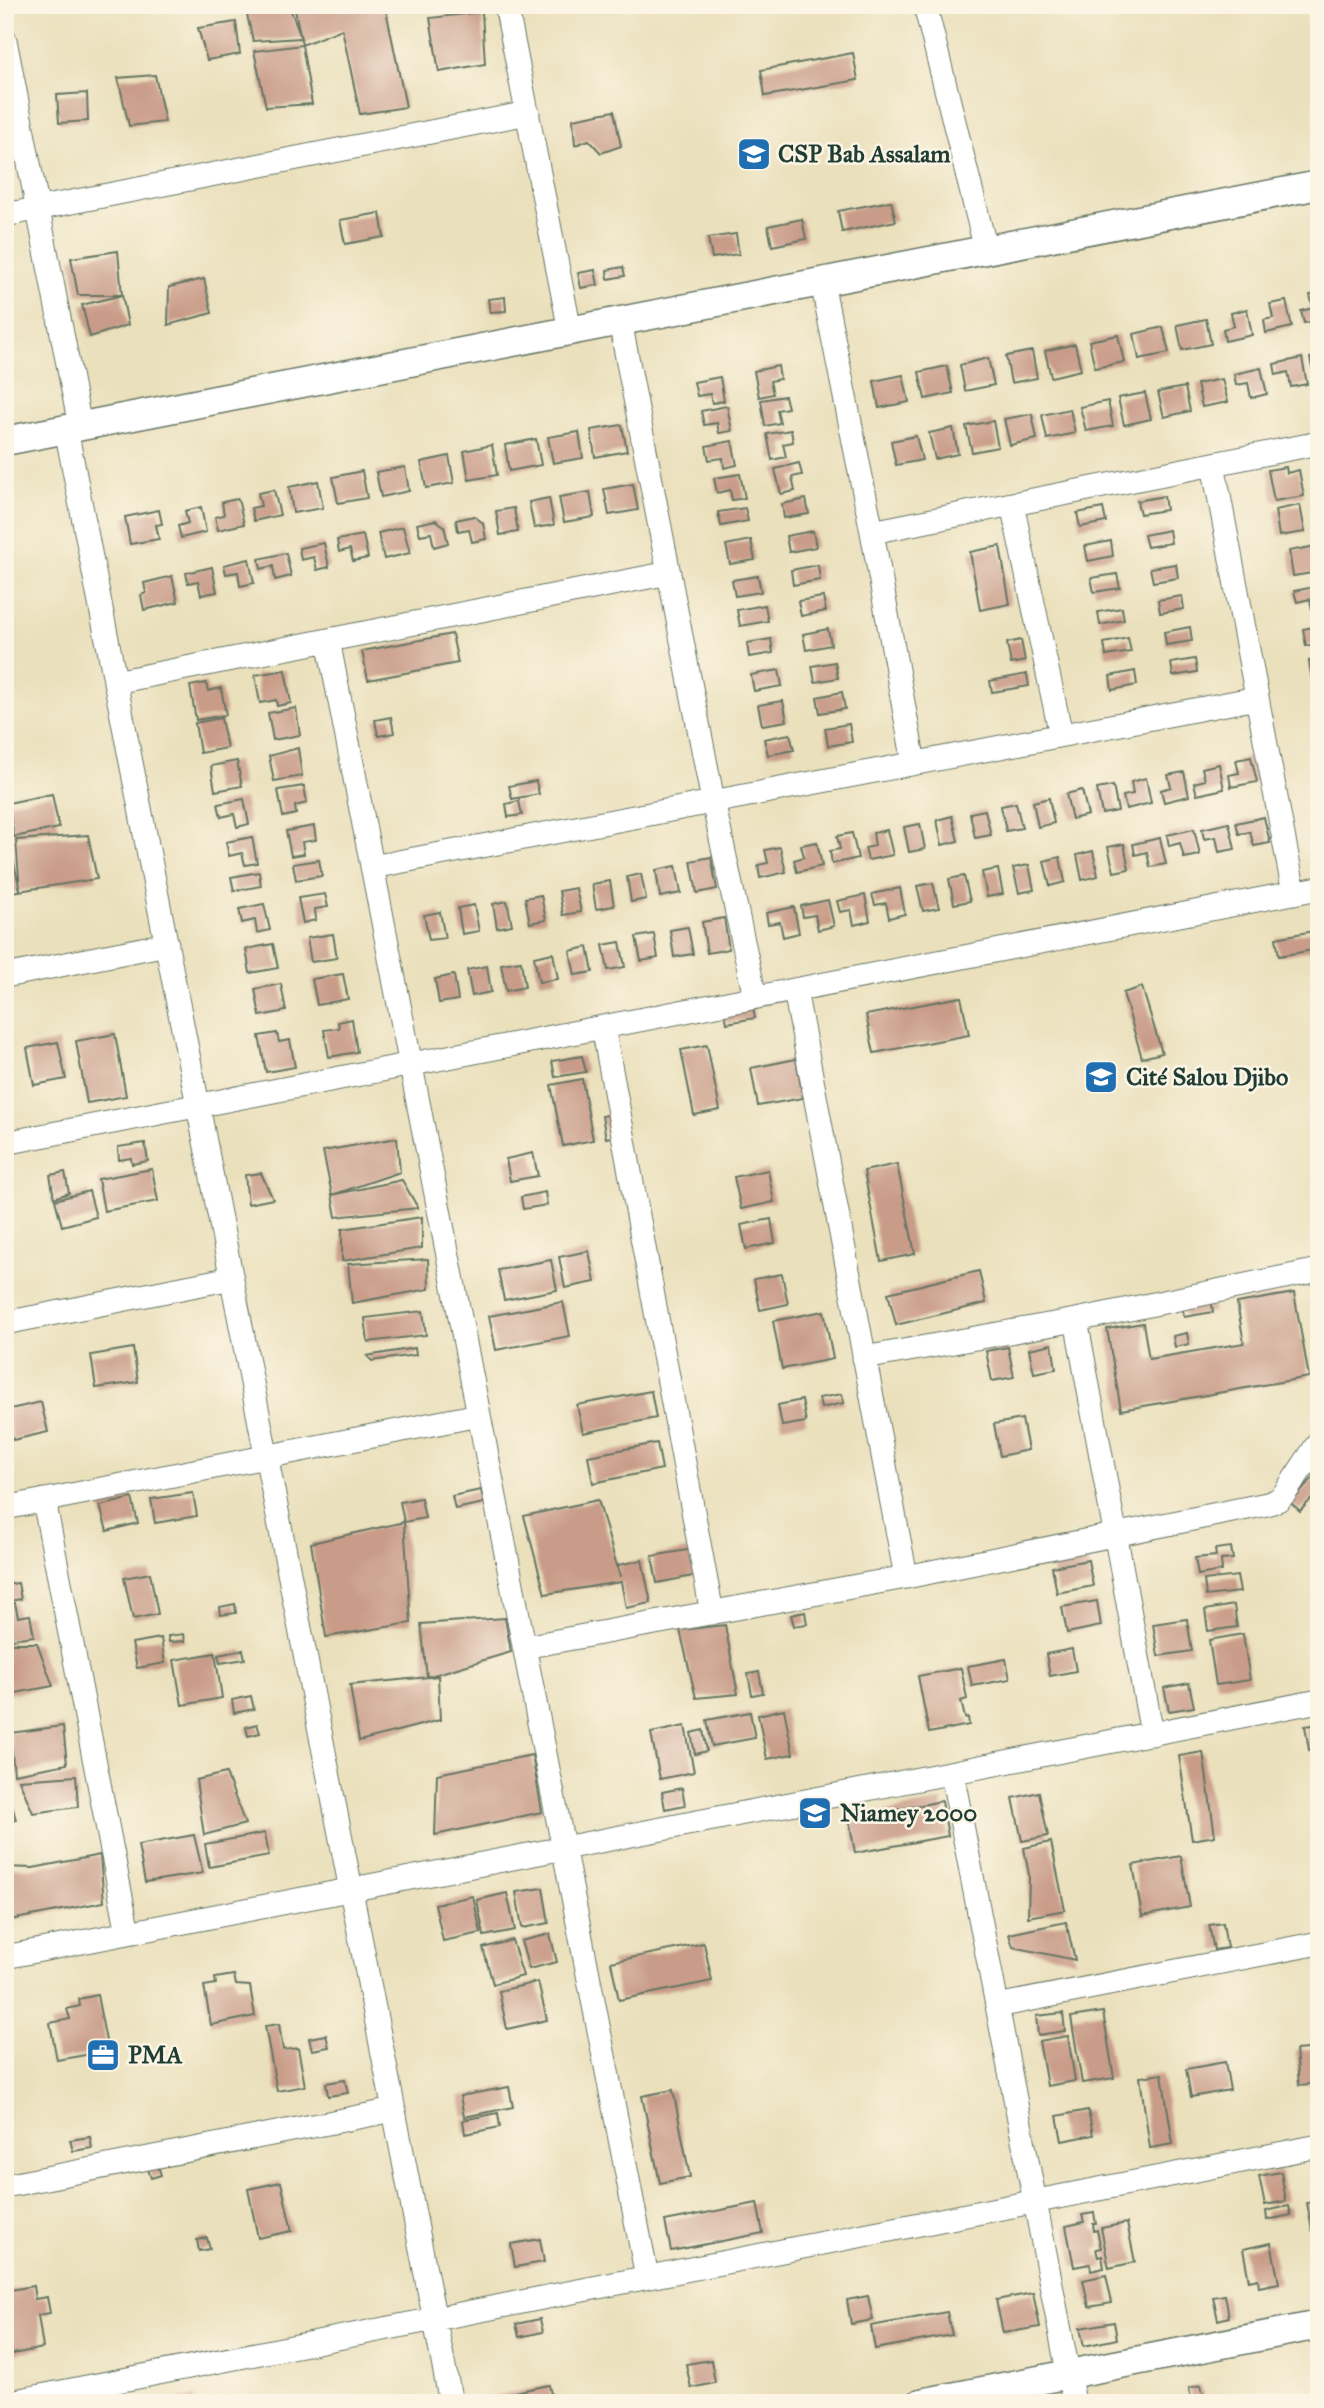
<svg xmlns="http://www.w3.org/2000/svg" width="1324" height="2408" viewBox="0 0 1324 2408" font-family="'IM FELL Great Primer',serif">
<rect width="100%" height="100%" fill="#fcf5e5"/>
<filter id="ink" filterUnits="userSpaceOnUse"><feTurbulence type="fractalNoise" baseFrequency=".0143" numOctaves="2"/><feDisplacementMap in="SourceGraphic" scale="14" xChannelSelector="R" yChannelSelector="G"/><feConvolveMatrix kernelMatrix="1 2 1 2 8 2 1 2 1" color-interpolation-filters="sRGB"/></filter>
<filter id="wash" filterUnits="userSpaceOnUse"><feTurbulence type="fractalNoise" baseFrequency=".00686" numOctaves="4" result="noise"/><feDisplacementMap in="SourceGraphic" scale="28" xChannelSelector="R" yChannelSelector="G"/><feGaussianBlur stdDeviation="1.57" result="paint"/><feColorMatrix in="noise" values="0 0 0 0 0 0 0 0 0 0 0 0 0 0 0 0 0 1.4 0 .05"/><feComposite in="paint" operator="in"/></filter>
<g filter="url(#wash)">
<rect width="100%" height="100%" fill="#eae0bc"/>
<g id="blocks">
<path fill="#c99c89" d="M289,5L301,38L253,41L245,6Z
M294,5H385L406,107L360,114L342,29L302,45Z
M482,12L485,64L439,72L430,18Z
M236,22L240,54L207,60L198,28Z
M302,45L312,104L266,107L254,51Z
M853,53L858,80L765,96L761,70Z
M155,75L165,122L129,126L118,78Z
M87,93L88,121L59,123L57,95Z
M614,111L621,146L601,153L589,140L575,145L573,119Z
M891,201L896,221L842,232L838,211Z
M380,213L384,237L345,244L340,220Z
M802,219L806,239L772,246L768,226Z
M736,234L739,254L712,258L708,238Z
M118,251L122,295L128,325L90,337L82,305L122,295H78L71,258Z
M623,267L625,276L608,279L607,270Z
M595,270L598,285L581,288L578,273Z
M204,279L212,313L168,325L169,287Z
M1319,293V320L1304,323L1301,311L1313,308L1310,295Z
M505,297L506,311L490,312L488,299Z
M1286,301L1292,327L1266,333L1264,320L1273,318L1270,304Z
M1247,309L1252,335L1225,341L1223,329L1234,326L1231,313Z
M1206,319L1211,344L1182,350L1177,325Z
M1163,327L1169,353L1139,359L1134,334Z
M1118,335L1124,362L1095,368L1089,341Z
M1075,344L1081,370L1051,377L1045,351Z
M1032,351L1037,378L1011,383L1006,356Z
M1319,356V367L1312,368L1310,358Z
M988,358L994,385L965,391L960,365Z
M1302,358L1307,384L1291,387L1288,372L1276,375L1274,364Z
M778,366L780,379L770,381L773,394L759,397L754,371Z
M947,366L953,393L925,399L919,372Z
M1261,368L1267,394L1251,398L1248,383L1236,385L1234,374Z
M903,375L909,402L879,408L874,381Z
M720,377L724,401L712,403L710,394L697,396L694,382Z
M1222,379L1228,402L1202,407L1197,384Z
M1185,387L1190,411L1164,417L1158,392Z
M1145,393L1151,419L1124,425L1118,398Z
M785,396L788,408L777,410L780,423L765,426L761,400Z
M1108,401L1113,426L1086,431L1080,407Z
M727,406L732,431L719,433L717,423L704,425L701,411Z
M1070,409L1075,433L1047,439L1042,415Z
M1032,414L1037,439L1010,445L1004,419Z
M993,421L998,447L972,452L966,426Z
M622,425L627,451L595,457L591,430Z
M953,428L958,454L935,459L929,433Z
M791,430L793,442L783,444L786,457L772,460L767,434Z
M579,432L583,458L553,463L548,437Z
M916,436L922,460L896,465L891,441Z
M536,439L541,465L509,471L505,445Z
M732,441L737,465L724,468L723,458L709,460L706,446Z
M492,445L497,475L469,480L464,451Z
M449,456L454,483L426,488L421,462Z
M799,463L802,475L792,477L795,491L781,494L775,469Z
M405,467L409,491L381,497L376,472Z
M1286,467L1287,473L1299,470L1304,496L1274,501L1268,470Z
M362,471L367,498L338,503L333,477Z
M740,474L745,498L732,500L730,490L717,493L714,478Z
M318,481L323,508L293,513L289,487Z
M633,484L638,510L609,515L604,489Z
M274,490L280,515L254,521L251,508L261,506L258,493Z
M590,492L594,517L564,522L559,497Z
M1164,496L1166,510L1140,514L1137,501Z
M549,498L554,525L534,528L529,502Z
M238,499L244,524L218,530L215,517L224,515L222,502Z
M806,499L809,514L784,518L782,504Z
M1300,505L1305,532L1279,536L1275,510Z
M201,507L206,532L181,538L178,526L188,523L185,511Z
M514,508L518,532L500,535L496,511Z
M745,508L748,521L721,526L718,512Z
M1103,508L1106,522L1080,527L1077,513Z
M159,510L162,524L156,525L159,539L130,544L125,517Z
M474,516L483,523L486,539L472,542L469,529L458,531L456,520Z
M436,520L444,526L448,543L434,547L431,533L420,535L417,524Z
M403,527L410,553L384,559L378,533Z
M1169,530L1171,543L1147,547L1144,535Z
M813,531L816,547L789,552L786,536Z
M363,535L368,558L353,561L350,549L339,552L337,540Z
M751,540L755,560L730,564L726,545Z
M1111,541L1113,556L1088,561L1085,546Z
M324,543L329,567L317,570L314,557L301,560L299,548Z
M1000,546L1010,604L980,610L970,552Z
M1316,546L1319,572L1293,576L1289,551Z
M286,553L291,576L275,580L273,566L261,569L259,559Z
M249,559L254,583L240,586L238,572L226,574L224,565Z
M1176,564L1178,578L1153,582L1150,568Z
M818,565L820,580L793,585L791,570Z
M212,567L217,592L201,595L198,581L188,583L186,573Z
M1117,574L1120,588L1094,592L1091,578Z
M172,576L178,602L144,610L141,595L146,593L144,583Z
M758,576L761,592L735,596L732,580Z
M1319,586V609L1312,610L1310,599L1297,602L1294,591Z
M1182,596L1184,609L1160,613L1158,600Z
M823,597L826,611L801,616L798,601Z
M765,605L768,621L740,626L737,610Z
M1122,608L1124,620L1100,625L1098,612Z
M1319,626V643L1306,646L1303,629Z
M1190,627L1192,641L1166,645L1164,632Z
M828,629L831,645L806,650L803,634Z
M452,634L458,663L368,680L362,651Z
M1128,638L1131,652L1106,656L1104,643Z
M771,639L773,653L749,657L747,643Z
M1021,640L1025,661L1011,664L1007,643Z
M1195,659L1197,672L1173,676L1171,663Z
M1319,660V678L1312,679L1309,661Z
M835,662L838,678L815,682L812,666Z
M285,670L291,703L277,706L276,700L260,703L255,675Z
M779,670L782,686L754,691L751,675Z
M1135,671L1137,685L1112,690L1110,676Z
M1027,674L1029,686L992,692L990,681Z
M206,683L208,691L221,688L226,715L196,720L190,686Z
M842,692L845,709L820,713L817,697Z
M783,701L787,721L762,725L758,705Z
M296,708L300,735L273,740L268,713Z
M391,717L394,733L378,736L375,720Z
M221,718L227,748L200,753L195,723Z
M849,724L852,742L828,746L825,728Z
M790,734L794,750L768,755L764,739Z
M298,748L302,776L274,781L269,756Z
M1251,757L1257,782L1231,787L1229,775L1239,773L1236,760Z
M237,761L242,786L215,791L211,766Z
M1219,764L1224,789L1197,795L1194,783L1205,780L1202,768Z
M1184,772L1189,796L1164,802L1161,790L1171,787L1168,775Z
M1146,778L1151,803L1126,809L1123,796L1133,794L1131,782Z
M536,781L539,794L512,799L509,786Z
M304,786L307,803L295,806L296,814L283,817L278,790Z
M1113,786L1118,811L1102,814L1097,789Z
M1082,790L1088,815L1072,819L1066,794Z
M52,794L59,828L14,837L8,803Z
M1049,798L1054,823L1038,827L1033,802Z
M244,799L249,824L237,827L234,814L221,817L218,804Z
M519,801L522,815L508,817L506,804Z
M1016,803L1022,828L1006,831L1001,806Z
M985,810L991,835L975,838L970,813Z
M952,816L958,841L942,845L937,820Z
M1264,817L1270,843L1254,846L1250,832L1239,834L1236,823Z
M1229,823L1235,849L1219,852L1216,837L1204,839L1202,829Z
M920,824L925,849L909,852L904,827Z
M314,826L316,840L302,842L304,854L291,856L286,831Z
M1194,829L1200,855L1184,858L1180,843L1169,846L1167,835Z
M887,830L893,855L868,860L865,848L875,846L873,833Z
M852,833L858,858L832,864L830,851L840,849L837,836Z
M88,835L97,879L5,893V843L9,842L20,890L16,840Z
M252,837L257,863L245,865L242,853L229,856L226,842Z
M1160,838L1166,864L1150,867L1147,852L1135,855L1133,844Z
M817,842L822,866L797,872L794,860L804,857L801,845Z
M1124,844L1129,869L1114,872L1108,847Z
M780,847L786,872L760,878L758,865L768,863L765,850Z
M1093,851L1098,876L1082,880L1077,855Z
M711,857L717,889L697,893L691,861Z
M1060,857L1065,882L1050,886L1044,861Z
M319,860L322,876L296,880L293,864Z
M1029,865L1034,890L1019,893L1013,868Z
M676,866L681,893L660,897L656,870Z
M998,869L1003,894L987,897L982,872Z
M259,872L261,886L234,891L231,877Z
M641,874L646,899L631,902L627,877Z
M964,876L970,901L954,904L949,879Z
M610,881L614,906L596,909L592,884Z
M933,883L939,908L923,911L917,886Z
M576,888L581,912L563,915L559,891Z
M900,888L905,914L889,918L886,903L875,905L872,894Z
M325,894L328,907L315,909L316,920L303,923L298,898Z
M541,895L546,920L530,923L525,898Z
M865,895L870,921L854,925L851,910L840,912L837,901Z
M828,900L834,926L818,930L815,915L803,917L801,906Z
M507,901L512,925L497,928L493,904Z
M264,904L270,930L257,933L255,920L242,923L239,909Z
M474,905L479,931L462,934L458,908Z
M794,907L799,933L783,937L780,922L768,924L766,913Z
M440,912L445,938L429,940L424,915Z
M724,918L729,949L707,953L702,922Z
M688,927L693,954L674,957L670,930Z
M1319,930V949L1279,956L1276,938Z
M333,934L337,958L311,962L307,938Z
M654,934L658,958L641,961L636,937Z
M620,942L625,967L608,970L603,945Z
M273,944L278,968L250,973L246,949Z
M588,947L593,972L575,975L570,951Z
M553,953L558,979L539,982L534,957Z
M521,961L525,987L506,991L501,964Z
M487,966L491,992L472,996L467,970Z
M343,974L348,999L317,1005L312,979Z
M454,975L458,1000L439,1003L435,979Z
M281,984L286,1011L260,1016L255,989Z
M1142,987L1162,1053L1142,1058L1123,993Z
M961,997L969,1035L874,1053L866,1015Z
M752,1003L755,1018L727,1023L724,1008Z
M352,1019L357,1052L329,1057L324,1030L339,1028L338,1022Z
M277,1033L279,1042L290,1040L295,1067L266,1072L259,1036Z
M115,1034L126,1096L87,1103L76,1041Z
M58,1042L66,1079L34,1085L27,1048Z
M707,1045L720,1110L694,1115L681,1050Z
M582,1056L586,1072L555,1077L552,1061Z
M796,1059L803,1098L758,1106L751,1068Z
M582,1079L593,1140L563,1146L551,1085Z
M617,1113L621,1135L606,1138L602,1116Z
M397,1138L400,1172L332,1195L323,1151Z
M145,1143L148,1161L132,1164L131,1158L119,1160L118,1147Z
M533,1153L538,1176L510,1181L506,1159Z
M897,1164L915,1254L881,1261L864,1171Z
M152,1169L158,1201L104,1211L98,1179Z
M768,1170L774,1202L741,1209L734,1177Z
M65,1172L69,1193L54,1198L50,1175Z
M261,1173L273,1199L248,1204L245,1175Z
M402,1180L418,1208L336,1217L332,1195Z
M89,1191L96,1217L62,1226L55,1200Z
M545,1192L547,1205L523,1209L521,1197Z
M422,1217V1248L342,1261V1229Z
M771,1219L775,1243L746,1249L741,1225Z
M589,1251L595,1282L565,1288L559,1257Z
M428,1259L429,1289L352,1303L348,1264Z
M551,1260L557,1290L504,1300L498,1270Z
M979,1271L986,1303L896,1325L888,1293Z
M782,1274L788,1304L760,1310L754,1279Z
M1294,1293L1309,1377L1121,1410L1107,1329L1143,1323L1149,1359L1244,1343L1237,1303Z
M1211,1298L1213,1312L1184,1317L1182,1303Z
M563,1302L570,1336L496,1350L489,1316Z
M423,1311L426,1335L368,1342L365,1318Z
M824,1311L833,1359L782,1369L773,1321Z
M1187,1333L1189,1344L1175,1347L1173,1336Z
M1052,1344L1056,1369L1034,1373L1029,1349Z
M1008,1347L1014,1377L992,1381L986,1351Z
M133,1348L138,1382L96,1388L91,1355Z
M415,1348L416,1355L372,1361L367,1356Z
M651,1391L656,1418L583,1433L577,1405Z
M842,1394L844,1403L821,1408L819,1398Z
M802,1400L806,1422L782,1426L778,1405Z
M41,1402L48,1432L13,1440L6,1410Z
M1022,1419L1028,1450L1000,1456L994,1424Z
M657,1443L662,1469L593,1483L588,1456Z
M1317,1473L1319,1491L1300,1511L1291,1503Z
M481,1490L484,1503L455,1509L452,1496Z
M193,1493L197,1516L155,1523L151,1499Z
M132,1498L138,1523L107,1531L100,1506Z
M421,1498L425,1518L404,1522L400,1502Z
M598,1500L620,1577L618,1565L642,1560L651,1603L626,1608L621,1582L545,1594L524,1516Z
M404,1522L411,1623L326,1637L311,1543Z
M1231,1547L1233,1559L1221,1560L1222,1571L1198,1575L1195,1558L1216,1556L1215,1549Z
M693,1549L698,1575L657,1583L652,1556Z
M1088,1560L1093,1586L1057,1593L1052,1567Z
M150,1573L158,1614L133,1619L124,1578Z
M1237,1576L1240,1592L1206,1596L1204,1580Z
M18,1583L21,1599L5,1602V1585Z
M1097,1601L1101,1626L1067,1633L1062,1607Z
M15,1603L18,1617L30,1615L34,1636L5,1640V1604Z
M235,1604L236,1613L221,1615L220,1607Z
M1234,1605L1237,1627L1208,1631L1205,1610Z
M805,1612L807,1624L794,1626L791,1615Z
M505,1618L511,1652L427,1677L421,1624Z
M1187,1619L1192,1651L1158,1656L1153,1624Z
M725,1625L738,1694L696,1698L680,1630Z
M184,1634L185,1641L169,1642L168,1636Z
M1243,1634L1250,1680L1216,1685L1209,1640Z
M161,1638L165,1663L137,1668L132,1643Z
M5,1643H37L53,1686L5,1695Z
M1072,1649L1076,1671L1050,1676L1046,1654Z
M243,1650L245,1659L220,1663L218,1655Z
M215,1653L222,1698L182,1705L174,1660Z
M1006,1659L1010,1679L972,1686L968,1666Z
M961,1668L967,1699L961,1701L965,1718L968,1717L969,1725L929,1733L918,1676Z
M759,1672L763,1693L752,1695L748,1674Z
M438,1676L440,1720L359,1741L350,1685Z
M1189,1683L1194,1707L1169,1711L1164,1688Z
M251,1696L254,1709L234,1713L232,1700Z
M784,1709L793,1754L767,1759L758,1715Z
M750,1712L755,1738L712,1746L707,1720Z
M257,1724L260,1733L248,1736L246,1727Z
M1319,1724V1748L1309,1750L1305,1726Z
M63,1726L67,1764L14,1774L10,1733Z
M685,1726L694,1772L660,1779L651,1733Z
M703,1730L707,1751L695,1754L691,1733Z
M1203,1752L1215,1836L1192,1840L1179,1756Z
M532,1755L542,1812L435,1835L437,1774Z
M226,1773L245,1824L204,1835L196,1780Z
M76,1776L78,1807L33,1813L19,1780Z
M5,1778L16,1820L5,1822Z
M682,1788L685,1805L665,1809L662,1792Z
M1039,1792L1048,1836L1022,1841L1013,1798Z
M942,1801L948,1836L855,1853L849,1819Z
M265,1833L269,1856L209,1867L205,1844Z
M194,1835L203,1873L145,1882L138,1845Z
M1051,1842L1065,1910L1028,1917L1029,1875L1024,1848Z
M100,1855L104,1902L5,1921V1867L33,1868Z
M1181,1856L1190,1907L1142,1916L1133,1865Z
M543,1888L549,1923L522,1928L516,1892Z
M507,1893L515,1930L484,1936L477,1900Z
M473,1896L481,1933L443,1941L435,1904Z
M1066,1922L1075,1960L1013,1947L1009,1934Z
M1223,1923L1227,1948L1214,1950L1209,1925Z
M550,1934L557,1962L529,1969L521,1941Z
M512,1940L523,1976L493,1984L483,1948Z
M704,1943L712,1981L619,2000L611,1962Z
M234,1975L236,1985L250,1986L255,2016L211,2025L204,1986L216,1984L215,1978Z
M538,1982L547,2020L507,2029L499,1991Z
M97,1995L108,2051L57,2060L50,2023L70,2019L67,2009L80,2006L79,1999Z
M1103,2012L1114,2078L1082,2083L1071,2017Z
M1063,2013L1065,2031L1038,2035L1036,2016Z
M279,2024L283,2050L298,2048L305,2086L277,2091L265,2026Z
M326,2035L329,2047L312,2050L309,2038Z
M1068,2036L1075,2081L1047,2086L1039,2041Z
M1319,2048V2083L1299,2085L1296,2050Z
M1225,2062L1230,2090L1191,2097L1186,2069Z
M1162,2074L1173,2144L1150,2148L1140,2077Z
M345,2080L348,2093L328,2096L326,2083Z
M509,2087L513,2107L464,2117L460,2096Z
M673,2090L690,2177L660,2183L642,2096Z
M1088,2110L1093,2135L1062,2141L1057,2116Z
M498,2113L500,2127L465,2134L463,2120Z
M90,2137L92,2148L73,2151L70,2140Z
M158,2166L161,2175L151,2178L148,2169Z
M1281,2172L1286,2201L1265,2205L1259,2176Z
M281,2182L292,2231L258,2238L248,2189Z
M1319,2201V2229L1312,2230L1307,2203Z
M757,2203L763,2233L671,2251L665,2221Z
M1289,2206L1291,2215L1267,2220L1266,2211Z
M1094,2213L1096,2224H1093L1094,2231L1097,2230L1101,2248L1096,2249L1098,2257L1102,2256L1104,2268L1091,2271L1090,2264L1074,2267L1066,2226L1084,2222L1082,2215Z
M1127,2223L1135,2262L1109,2268L1101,2228Z
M207,2238L210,2249L199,2251L197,2240Z
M540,2239L544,2262L515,2267L511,2244Z
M1271,2243L1279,2283L1259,2287L1258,2279L1249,2281L1243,2249Z
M1106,2275L1112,2303L1089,2307L1083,2280Z
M33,2286L35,2299L47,2297L50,2313L38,2315L43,2348L8,2355L5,2341V2291Z
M1033,2293L1040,2327L1003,2333L996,2300Z
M1225,2295L1229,2317L1218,2320L1213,2297Z
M868,2296L873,2320L851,2324L847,2300Z
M947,2312L952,2335L875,2349L871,2326Z
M540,2319L543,2332L519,2337L516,2324Z
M1114,2322L1117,2339L1084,2346L1080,2328Z
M711,2360L715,2383L691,2388L686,2364Z
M549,2385L553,2403H487L486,2398Z
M1201,2385L1205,2401L1192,2403L1189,2388Z
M195,2397L196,2403H171V2401Z"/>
</g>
</g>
<g filter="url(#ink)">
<use href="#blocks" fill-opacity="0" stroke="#667664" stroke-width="2"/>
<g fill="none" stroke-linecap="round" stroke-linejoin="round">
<g stroke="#667664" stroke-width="25">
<path id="minor" d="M506,5L570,331
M925,5L986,250
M5,40L80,426
M5,215L528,113
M822,282L872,532L914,763
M620,321L713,801L755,997
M66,429L451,2403
M1213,464L1294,893
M1012,504L1061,735
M872,532L1319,443
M328,640L647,2277
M115,682L669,573
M372,867L1257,698
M5,976L167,944
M795,990L906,1577
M603,1027L712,1613
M5,1143L1319,888
M1076,1320L1152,1734
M5,1323L232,1278
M864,1358L1076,1320L1319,1270
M44,1500L128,1933
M5,1508L479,1415
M524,1647L906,1577L1267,1504L1278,1500L1285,1493L1319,1442
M952,1773L1074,2403
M5,1957L1319,1701
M997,2006L1319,1943
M5,2186L394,2110
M5,2403L1319,2146"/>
</g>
<g stroke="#667664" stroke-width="31">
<path id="tertiary" d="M5,441L1319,185
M921,2403L1319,2325"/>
</g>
<use href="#minor" stroke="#fff" stroke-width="23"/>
<use href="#tertiary" stroke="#fff" stroke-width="28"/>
</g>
</g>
<defs>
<g id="school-square" transform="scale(1.75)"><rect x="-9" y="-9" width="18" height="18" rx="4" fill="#1f6fb2" stroke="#fcf5e5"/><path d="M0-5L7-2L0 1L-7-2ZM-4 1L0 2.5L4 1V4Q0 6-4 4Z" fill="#fff"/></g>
<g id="office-square" transform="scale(1.75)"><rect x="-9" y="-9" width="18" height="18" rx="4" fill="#1f6fb2" stroke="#fcf5e5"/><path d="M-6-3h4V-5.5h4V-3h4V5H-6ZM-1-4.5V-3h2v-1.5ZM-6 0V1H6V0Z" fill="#fff"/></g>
</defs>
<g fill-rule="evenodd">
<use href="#school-square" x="754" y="154"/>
<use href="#school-square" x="1101" y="1077"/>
<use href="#school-square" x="815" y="1813"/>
<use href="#office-square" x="103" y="2055"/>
</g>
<g text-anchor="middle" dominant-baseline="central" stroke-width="5" stroke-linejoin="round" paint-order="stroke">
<g font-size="24" font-weight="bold" fill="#1f3d34" stroke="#fcf5e5" text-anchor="start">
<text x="778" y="154">CSP Bab Assalam</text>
<text x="1126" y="1077">Cité Salou Djibo</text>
<text x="840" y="1813">Niamey 2000</text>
<text x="128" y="2055">PMA</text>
</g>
</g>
<rect width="1324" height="2408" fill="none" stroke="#fcf5e5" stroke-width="28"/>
</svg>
